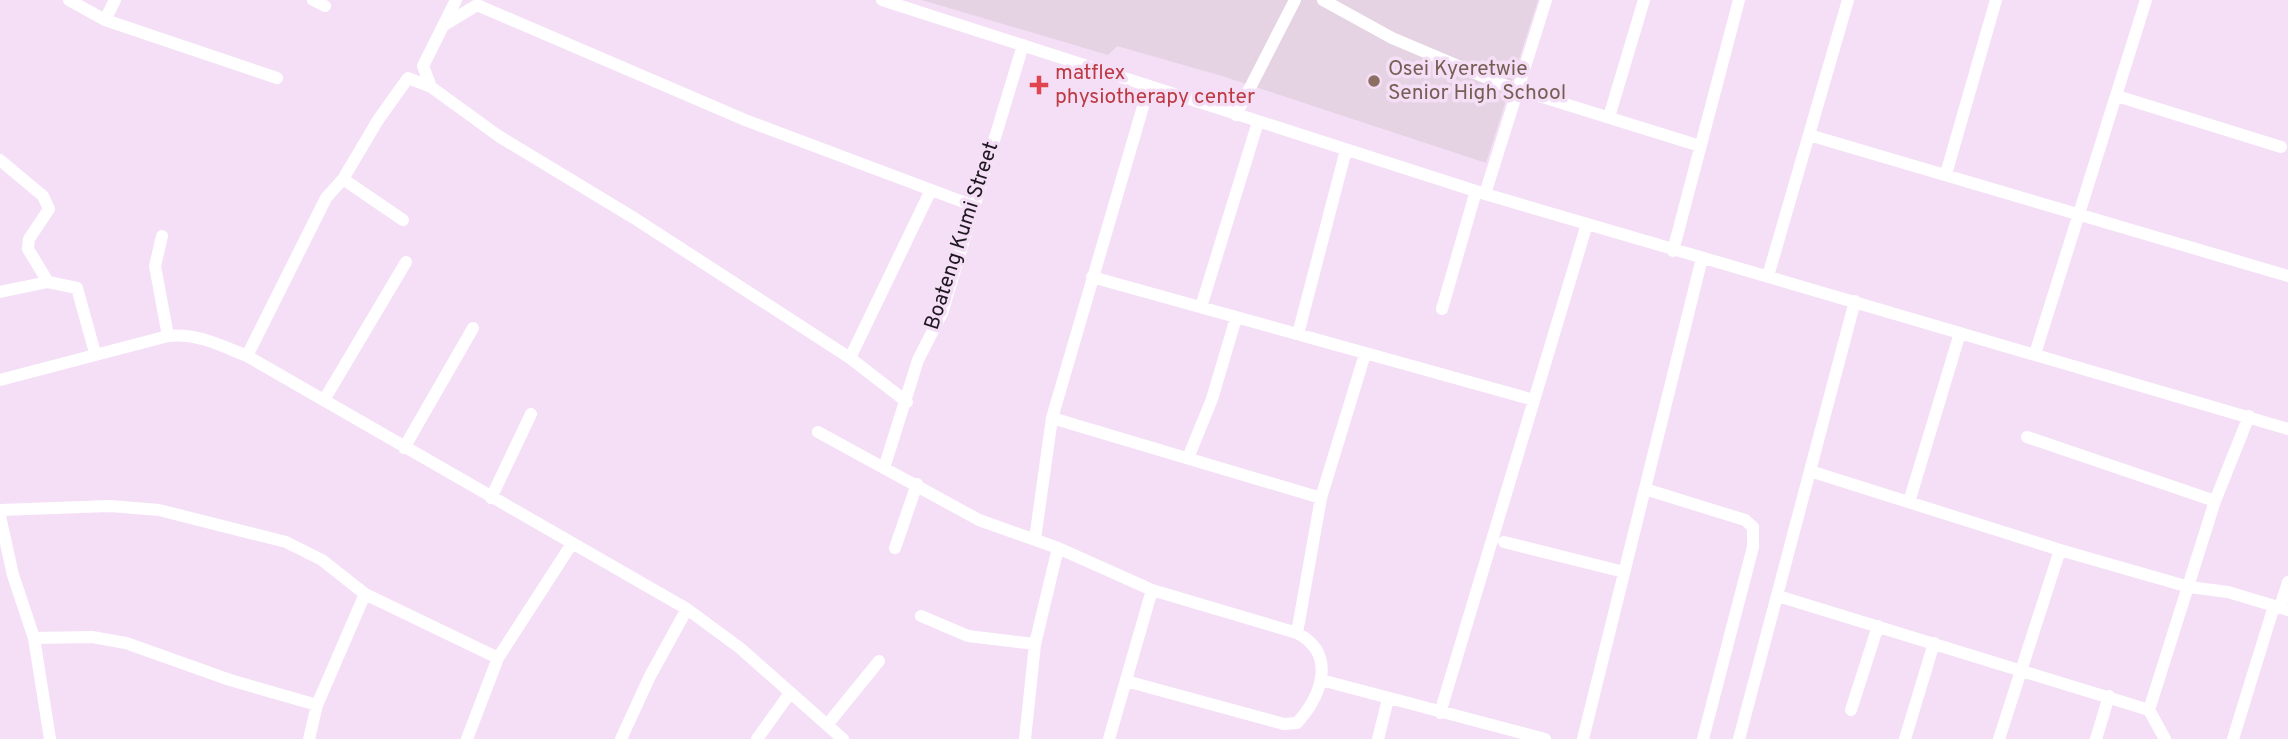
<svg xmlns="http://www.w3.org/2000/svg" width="2288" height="739" viewBox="0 0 2288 739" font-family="Overpass,sans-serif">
<rect width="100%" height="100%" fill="#f4dff7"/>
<path fill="#e5d3e4" d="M922,0H1538L1486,163L1222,76L1117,46L1108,55Z"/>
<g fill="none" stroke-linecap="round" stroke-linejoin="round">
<path stroke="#fff" stroke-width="12" d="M69,0L105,20
M115,0L105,20L277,78
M313,0L325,6
M882,0L1485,194L2288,429
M1323,0L1392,38L1501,84L1700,146
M477,5L745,120L974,206
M444,25L477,5
M431,87L423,66L456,0
M2117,96L2281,147
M1236,115L1295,0
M1609,117L1644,0
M1809,135L2288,276
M0,160L43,196L49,209L29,239L28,249L48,282L77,288L95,353
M1946,174L1996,0
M1485,194L1546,0
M403,220L343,179L378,120L408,78L431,87L500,137L634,218L850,358L907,402
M162,236L155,266L168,336
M1673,251L1739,0
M1768,276L1848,0
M1092,277L1534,400
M0,292L48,282
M1201,307L1258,122
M1442,309L1476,191
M1298,334L1346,150
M2035,354L2146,0
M247,356L326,198L343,179
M850,358L930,192
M0,380L168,336C197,333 220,345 247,356L687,609L740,648L843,739
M324,400L406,262
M1052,418L1321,498
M818,432L979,520L1058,548L1152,590L1297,633C1337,654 1322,695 1297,723L1284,724L1126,681
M2027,437L2215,501
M404,448L473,328
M1188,458L1212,399L1236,318
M885,465L918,360L942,313L1023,45
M1810,471L2060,550L2189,587L2228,592L2288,610
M1645,489L1745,520L1753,527V547L1703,739
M491,498L531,414
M1909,502L1960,333
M0,510L110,506L159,510L286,542L322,560L365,594L498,658
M0,516L13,575L34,638L50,739
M1035,539L1052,418L1149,86
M1504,542L1624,572
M895,548L917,484
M1778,596L2149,710L2165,739
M2280,607L2288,582
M921,616L968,636L1035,644
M1297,633L1321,498L1365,354
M34,638L92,637L126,643L230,680L317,705
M1321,680L1545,739
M1851,710L1878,626
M2149,710L2215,501L2249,416
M1440,713L1587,224
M827,725L879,661
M309,739L317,705L365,594
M467,739L498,658L571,545
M621,739L650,676L687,609
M757,739L790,693
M1025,739L1035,644L1058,548
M1109,739L1152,590
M1378,739L1388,699
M1583,739L1702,258
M1739,739L1855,301
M1905,739L1934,643
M1999,739L2060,550
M2096,739L2109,696
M2233,739L2274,606"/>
</g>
<circle fill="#8d6e63" stroke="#f4dff7" stroke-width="2.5" cx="1374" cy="81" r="7"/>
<path fill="#e0444e" stroke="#f4dff7" stroke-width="2.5" d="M1035.5 74.5h7v7h7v7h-7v7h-7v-7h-7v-7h7z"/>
<g text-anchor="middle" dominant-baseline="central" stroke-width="7" stroke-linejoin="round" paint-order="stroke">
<g font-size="21" fill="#785e54" stroke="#f4dff7" text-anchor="start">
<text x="1388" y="69">Osei Kyeretwie<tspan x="1388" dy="24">Senior High School</tspan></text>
</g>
<g font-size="21" fill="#be3a42" stroke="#f4dff7" text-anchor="start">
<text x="1055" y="73">matflex<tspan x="1055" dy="24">physiotherapy center</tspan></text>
</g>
<g font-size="21" fill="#1e171f" stroke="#f4dff7">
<text transform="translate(962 236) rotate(-72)">Boateng Kumi Street</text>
</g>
</g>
</svg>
